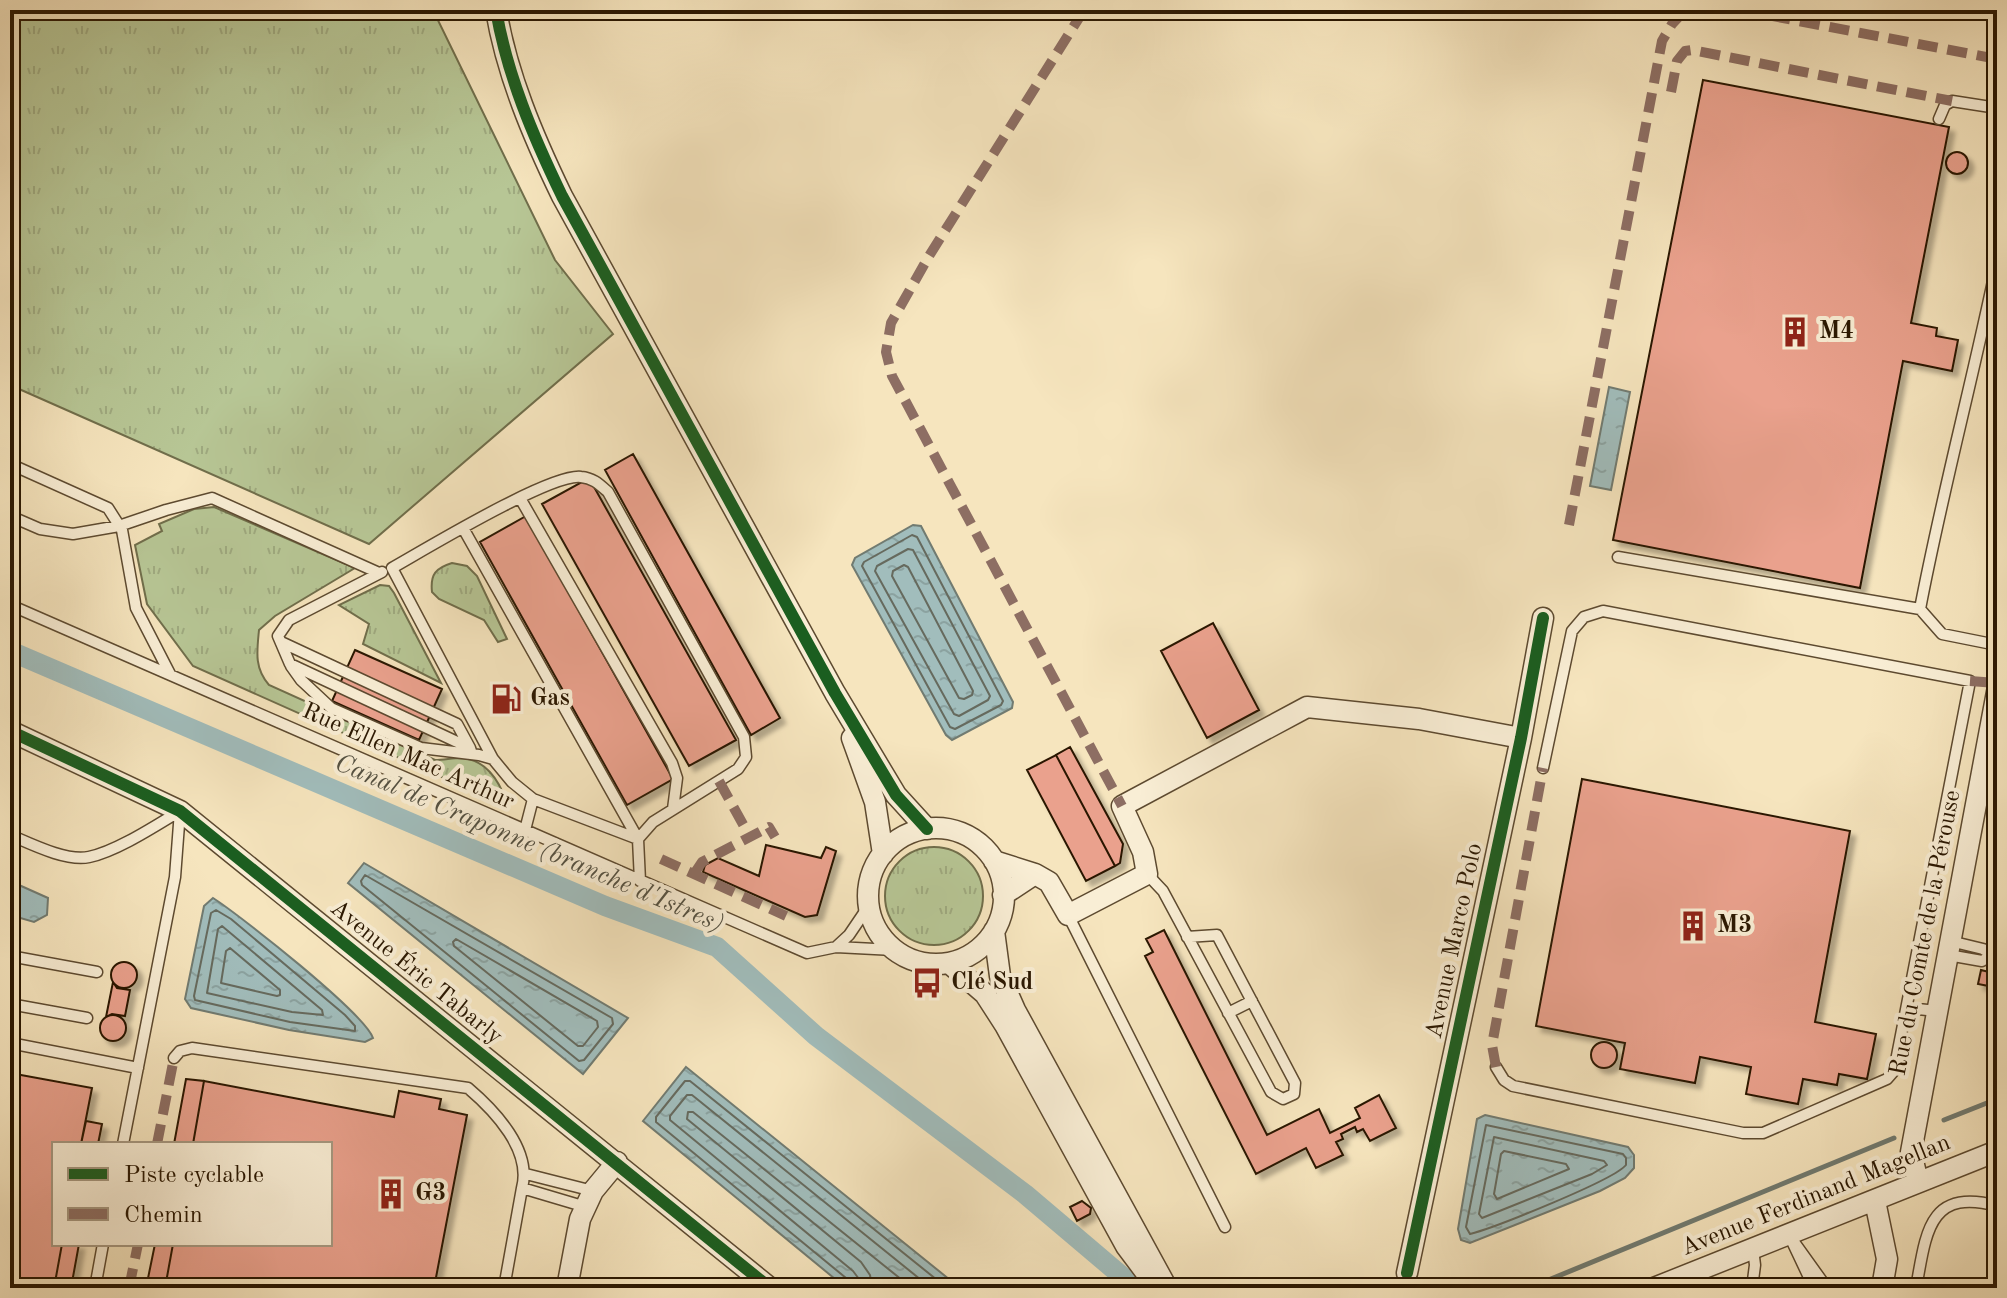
<svg xmlns="http://www.w3.org/2000/svg" width="2007" height="1298" viewBox="0 0 2007 1298" font-family="'Old Standard TT',serif">
<defs>
<pattern id="grass-tufts" width="24" height="20" patternUnits="userSpaceOnUse" patternTransform="scale(2)"><rect width="24" height="20" fill="#b7c695"/><path d="M3 7l-1-3M5 7V3M7 7l1-3M15 17l-1-3M17 17v-4M19 17l1-3" fill="none" stroke="#9ea97f"/></pattern>
<pattern id="water-ripples" width="26" height="14" patternUnits="userSpaceOnUse" patternTransform="scale(2)"><rect width="26" height="14" fill="#a1bdbc"/><path d="M2 4q2-2 4 0t4 0M15 11q2-2 4 0t4 0" fill="none" stroke="#8ba2a0"/></pattern>
<filter id="shadow"><feDropShadow dx="5.5" dy="5.5" stdDeviation="2" flood-color="#0004"/></filter>
</defs>
<rect width="100%" height="100%" fill="#f6e5be"/>
<filter id="stains"><feTurbulence type="fractalNoise" baseFrequency=".0025" numOctaves="4"/><feColorMatrix values="0 0 0 0 .2 0 0 0 0 .09 0 0 0 0 .02 0 0 0 .5 -.17"/></filter>
<radialGradient id="worn" r=".72"><stop offset=".6" stop-color="#630" stop-opacity="0"/><stop offset="1" stop-color="#630" stop-opacity=".3"/></radialGradient>
<path fill="url(#grass-tufts)" stroke="#706e4b" stroke-width="2" d="M10,10H433L555,260L613,334L369,544L10,385Z
M214,507L355,568L275,616L259,630C257,651 254,668 269,685L435,760C444,760 452,758 461,758C485,759 499,780 506,801L498,802L482,795L193,666L147,604L135,545L162,531L159,524L194,509Z
M452,563L467,566L477,576L507,639L498,642L484,620L439,599L432,592C430,574 436,568 452,563Z
M380,585L389,586L394,593L441,683L363,644L369,624L339,605Z
M885 896a49 49 0 1 1 98 0a49 49 0 1 1-98 0Z"/>
<path fill="url(#water-ripples)" stroke="#717b71" stroke-width="2" d="M1609,387L1630,392L1611,490L1590,486Z
M913,525L921,526L1013,702L1012,708L952,740L946,735L852,565L855,558Z
M364,863L628,1018L583,1074L348,883Z
M10,881L48,898L47,915L34,922L10,915Z
M213,898C241,916 364,1013 373,1038L365,1042L289,1030L191,1008L185,999L204,906Z
M686,1067L960,1288H846L643,1121Z
M1485,1115L1628,1147L1634,1155V1168L1625,1178L1600,1191L1470,1243L1461,1240L1458,1229L1477,1119Z"/>
<g fill="none" stroke-linecap="round" stroke-linejoin="round">
<path stroke="#666a5e" stroke-width="2" d="M912,535L917,537L1003,701L1001,705L955,729L950,727L862,566L864,562Z
M908,549L913,550L990,696L988,700L959,716L954,714L875,571L877,566Z
M904,565L908,567L973,691L972,695L964,699L959,698L892,576L893,571Z
M365,875L612,1018L613,1024L584,1060L579,1061L362,885L361,881Z
M216,910L231,919L345,1015L355,1026V1031L290,1022L195,1000L194,996L211,913Z
M222,926L322,1010L323,1015L292,1012L207,993L218,929Z
M456,939L597,1021L598,1027L583,1046H578L454,946L453,942Z
M230,948L280,990V995L277,996L221,983L226,951Z
M1486,1125L1623,1154L1626,1158V1165C1614,1180 1494,1228 1470,1234L1466,1227Z
M1494,1137L1604,1161L1607,1165L1592,1174L1482,1218L1479,1214Z
M1504,1151L1566,1164L1569,1169L1497,1199L1494,1194L1501,1154Z
M850,1288L846,1278L656,1122V1117L685,1081H690L947,1288
M860,1288L859,1279L853,1271L670,1120V1116L687,1095H692L931,1288
M872,1288L870,1275L861,1262L687,1119L688,1112H693L912,1288"/>
<path stroke="#717b71" stroke-width="5" d="M1944,1120L1997,1099
M1103,1288L1130,1283
M1529,1288L1894,1138"/>
<path stroke="#a1bdbc" stroke-width="20" d="M10,651L605,906L717,947L816,1036L1025,1194L1130,1283"/>
</g>
<path fill="#eaa18d" stroke="#2a1701" stroke-width="2" filter="url(#shadow)" d="M1703,80L1949,127L1911,323L1937,328L1936,336L1958,340L1952,371L1903,361L1860,588L1613,540Z
M1946 163a11 11 0 1 1 22 0a11 11 0 1 1-22 0Z
M633,454L780,718L751,735L605,470Z
M589,478L736,740L689,766L542,504Z
M526,516L673,779L627,805L480,542Z
M1213,623L1259,710L1207,738L1161,651Z
M355,650L442,689L419,740L332,701Z
M1070,747L1123,844L1120,863L1115,866L1056,755Z
M1056,755L1115,866L1086,881L1027,770Z
M1582,779L1850,831L1815,1022L1876,1034L1867,1079L1839,1074L1837,1085L1803,1079L1798,1104L1746,1094L1751,1067L1700,1057L1695,1083L1620,1069L1625,1043L1536,1026Z
M766,845L821,858L826,847L836,851L817,915L805,917L703,872L705,865L718,858L759,876Z
M1164,930L1267,1135L1319,1109L1330,1133L1360,1118L1355,1108L1379,1095L1396,1128L1370,1141L1363,1129L1357,1132L1355,1127L1341,1134L1343,1139L1336,1142L1343,1155L1316,1168L1306,1148L1256,1174L1145,956L1153,952L1146,939Z
M111 975a13 13 0 1 1 26 0a13 13 0 1 1-26 0Z
M1981,970L1997,974L1994,987L1978,984Z
M113,982L117,988L130,990L125,1016L112,1014L106,1017Z
M100 1028a13 13 0 1 1 26 0a13 13 0 1 1-26 0Z
M1591 1055a13 13 0 1 1 26 0a13 13 0 1 1-26 0Z
M10,1073L92,1088L81,1144H54V1244H62L54,1288H10Z
M186,1079L204,1081L193,1144H174Z
M204,1081L394,1117L399,1091L441,1099L439,1109L467,1115L434,1288H165L173,1244H330V1144H193Z
M86,1121L102,1124L98,1144H81Z
M1082,1201L1091,1208L1090,1214L1077,1221L1070,1207Z
M62,1244H79L71,1288H54Z
M155,1244H173L165,1288H146Z"/>
<g fill="none" stroke-linecap="round" stroke-linejoin="round">
<g stroke="#5d4a30" stroke-width="13">
<path id="lane" d="M1939,119L1945,105L1952,101L1997,108
M10,464L108,508L122,530L136,608L170,674
M520,498L672,763L677,778L673,809
M10,516L40,529L73,534L119,526L166,510L212,498L379,573
M463,528L638,839
M1618,557L1920,609L1942,634L1997,645
M382,572L289,620L278,636L290,664L470,748L472,754
M10,605L807,953L836,947
M1920,609C1942,493 1973,379 1997,262
M281,642L457,724L470,748
M291,666L301,680L331,708L421,748L479,755L493,759
M533,799L638,839
M525,830L533,799L512,782L493,759L392,568C424,550 551,473 581,477C593,478 599,484 608,492L744,737L746,757L738,769L653,822L638,839L640,881
M10,835C31,844 67,862 89,857C117,851 155,826 180,811
M1147,874L1163,891L1271,1092L1283,1099L1294,1094L1295,1083L1217,935L1187,937
M868,907L849,935L836,947L894,950
M1068,915L1225,1227
M1948,955L1982,961L1992,955L1983,949L1950,941
M1992,955L1997,931
M10,956L97,972
M10,1004L87,1018
M1908,1008L1937,1011
M1228,1013L1252,1001
M10,1043L138,1068
M174,1058L180,1051L192,1048L468,1088C495,1111 532,1150 522,1188
M1496,1067L1504,1080L1513,1086L1743,1133H1763L1887,1079L1894,1071L1970,681L1603,611L1584,617L1572,631L1543,768
M123,1144L175,877L180,811
M526,1174L593,1191
M95,1288L103,1244
M504,1288L522,1188L586,1207
M741,1288L755,1276
M1752,1288L1755,1265L1753,1249
M1814,1288L1789,1235L1827,1288
M1916,1288C1926,1234 1928,1187 1997,1206"/>
</g>
<g stroke="#5d4a30" stroke-width="23">
<path id="street" d="M496,10C507,75 533,136 562,196L835,693L896,795L927,829
M10,731L180,811L770,1288
M852,738L875,802L883,854
M868 896a68 68 0 1 1 136 0a68 68 0 1 1-136 0Z
M994,861L1035,874L1003,895
M1035,874L1049,882L1068,915L1147,874L1143,852L1122,806L1307,707L1419,719L1521,738
M994,931L1000,976L1015,1010L1167,1288
M949,963L985,994L1005,1025L1126,1246L1150,1278
M1918,1182L1911,1152L1997,692
M1875,1201L1887,1259L1882,1288
M1407,1273L1521,738L1543,618
M567,1288L580,1219L593,1191L617,1162
M1654,1288L1997,1151"/>
</g>
<use href="#lane" stroke="#f9eed5" stroke-width="10"/>
<use href="#street" stroke="#f9eed5" stroke-width="20"/>
<path stroke="#8d6e63" stroke-width="10" stroke-dasharray="20 10" stroke-linecap="butt" d="M1084,10L929,256L891,323L886,352L892,376L1122,806
M1741,10L1997,59
M1671,92L1677,61L1685,51L1692,50L1952,101
M1569,525L1662,41L1672,24L1685,10
M1970,681L1997,683
M719,781L750,837
M661,859L786,916
M694,874L702,862L769,827L775,837
M1496,1067L1492,1045L1543,768
M157,1144L174,1058
M129,1288L138,1244"/>
<g stroke="#f9eed5" stroke-width="17">
<path id="cycleway" d="M496,10C507,75 533,136 562,196L835,693L896,795L927,829
M10,731L180,811L770,1288
M1407,1273L1521,738L1543,618"/>
</g>
<use href="#cycleway" stroke="#1b5e20" stroke-width="12"/>
</g>
<defs>
<g id="building-bare" transform="scale(2.4)"><path d="M-4-6H4V6H1V3H-1V6H-4ZM-2.5-4.3h1.7v1.8h-1.7ZM.8-4.3h1.7v1.8H.8ZM-2.5-1h1.7V.8h-1.7ZM.8-1h1.7V.8H.8Z" fill="#8f2418" stroke="#f9eed5" stroke-width="2.5" paint-order="stroke"/></g>
<g id="fuel-bare" transform="scale(2.4)"><path d="M-5.5-6h7V0h2V4h1.3V-2.5L3-4.5l.8-.8L6-3V5H2.5V1h-1V6h-7ZM-4.2-4.7v3.2H.2V-4.7Z" fill="#8f2418" stroke="#f9eed5" stroke-width="2.5" paint-order="stroke"/></g>
<g id="bus-bare" transform="scale(2.4)"><path d="M-5-6H5V4H4V6H2V4H-2V6H-4V4H-5ZM-3.5-4V0h7V-4ZM-3.5 1.2v1.5H-2V1.2ZM2 1.2v1.5H3.5V1.2Z" fill="#8f2418" stroke="#f9eed5" stroke-width="2.5" paint-order="stroke"/></g>
</defs>
<g fill-rule="evenodd">
<use href="#building-bare" x="1795" y="332"/>
<use href="#fuel-bare" x="506" y="699"/>
<use href="#building-bare" x="1693" y="926"/>
<use href="#bus-bare" x="927" y="983"/>
<use href="#building-bare" x="391" y="1194"/>
</g>
<g text-anchor="middle" dominant-baseline="central" stroke-width="8" stroke-linejoin="round" paint-order="stroke">
<g font-size="24" font-weight="bold" fill="#2a1701" stroke="#f9eed5" text-anchor="start">
<text x="1819" y="332">M4</text>
<text x="530" y="699">Gas</text>
<text x="1717" y="926">M3</text>
<text x="951" y="983">Clé Sud</text>
<text x="415" y="1194">G3</text>
</g>
<g font-size="24" fill="#2a1701" stroke="#f9eed5">
<text transform="translate(408 757) rotate(24)">Rue Ellen Mac Arthur</text>
<text transform="translate(1926 933) rotate(-79)">Rue du Comte de la Pérouse</text>
<text transform="translate(1455 941) rotate(-78)">Avenue Marco Polo</text>
<text transform="translate(416 973) rotate(39)">Avenue Éric Tabarly</text>
<text transform="translate(1816 1196) rotate(-22)">Avenue Ferdinand Magellan</text>
</g>
<g font-size="26" font-style="italic" fill="#545142" stroke="#f9eed5">
<text transform="translate(529 844) rotate(23)">Canal de Craponne (branche d'Istres)</text>
</g>
</g>
<rect width="2007" height="1298" fill="none" stroke="#f6e5be" stroke-width="40"/>
<rect x="12" y="12" width="1983" height="1274" fill="none" stroke="#2a1701" stroke-width="4"/>
<rect x="20" y="20" width="1967" height="1258" fill="none" stroke="#2a1701" stroke-width="2"/>
<rect x="52" y="1142" width="280" height="104" fill="#f9eed5" stroke="#a69880" stroke-width="2"/>
<rect x="68" y="1168" width="40" height="12" fill="#1b5e20" stroke="#a69880" stroke-width="2"/>
<text x="124" y="1182" font-size="24" fill="#2a1701">Piste cyclable</text>
<rect x="68" y="1208" width="40" height="12" fill="#8d6e63" stroke="#a69880" stroke-width="2"/>
<text x="124" y="1222" font-size="24" fill="#2a1701">Chemin</text>
<rect width="100%" height="100%" filter="url(#stains)"/>
<rect width="100%" height="100%" fill="url(#worn)"/>
</svg>
